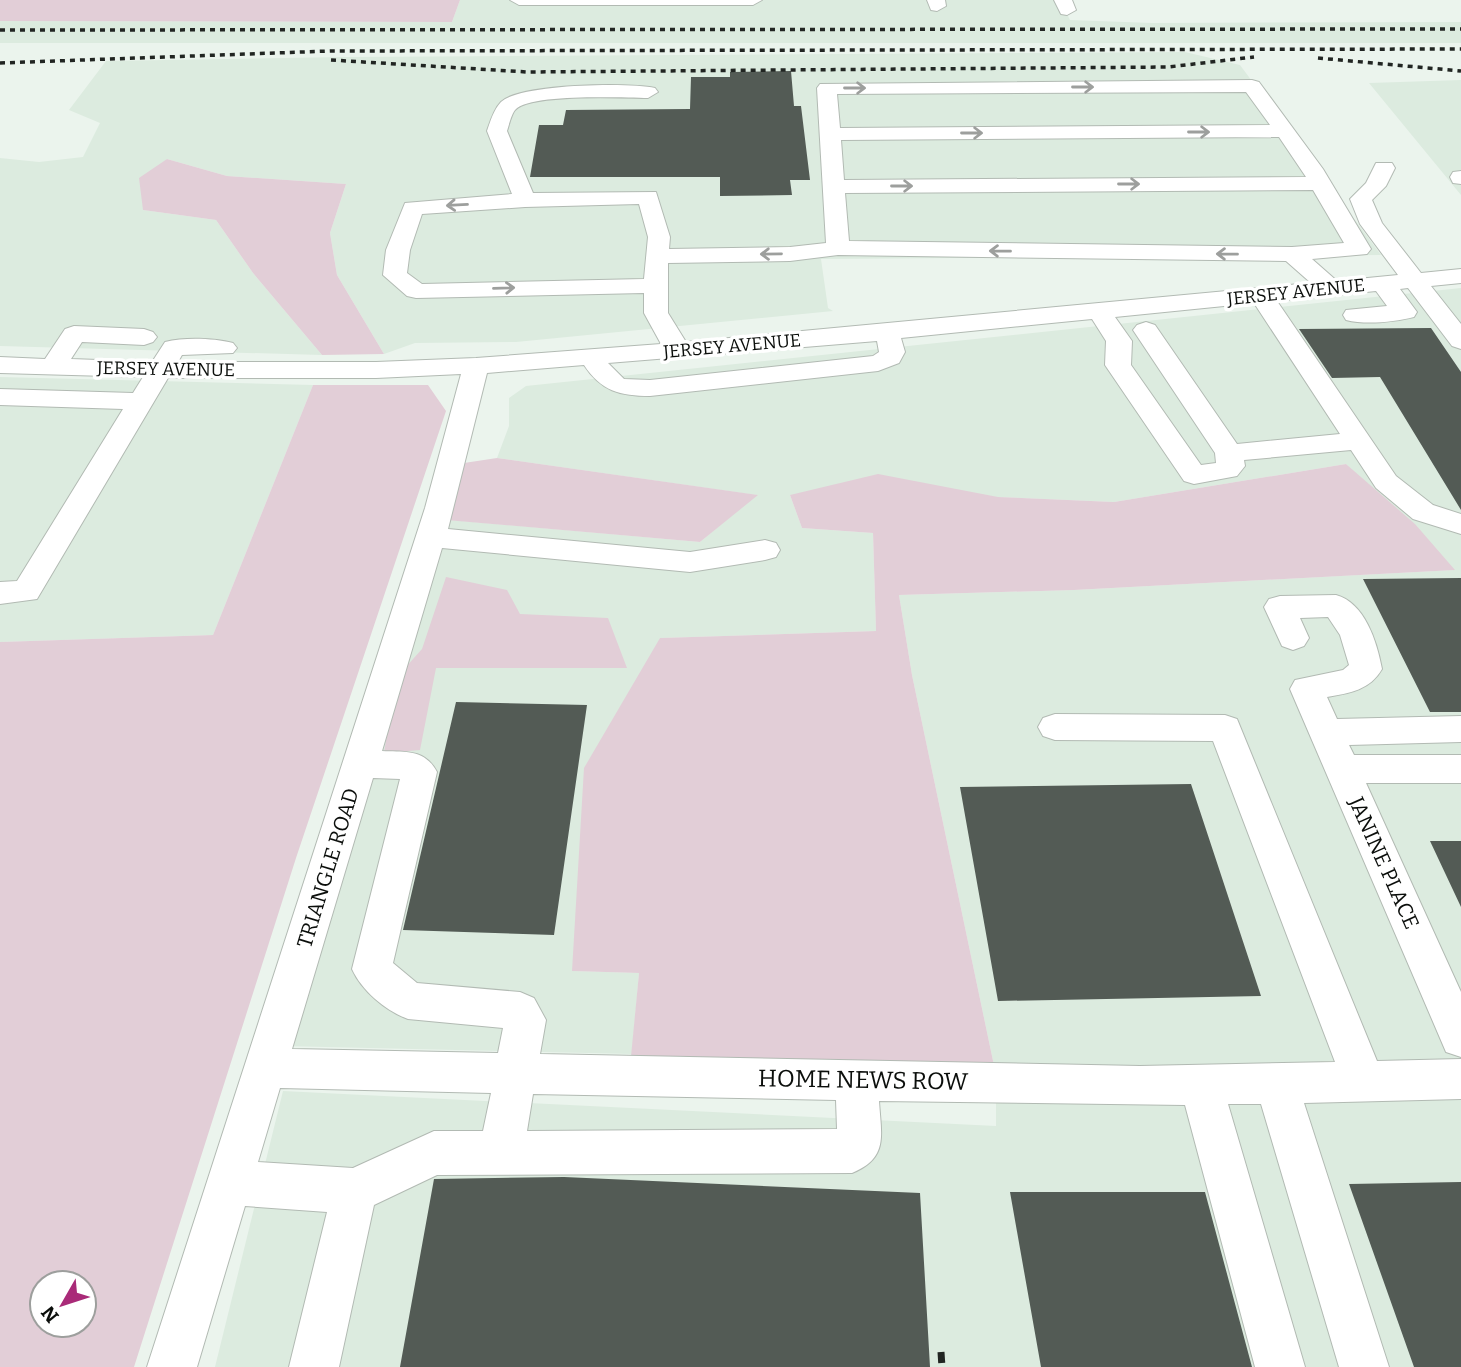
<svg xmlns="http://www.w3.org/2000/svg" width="1461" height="1367" viewBox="0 0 1461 1367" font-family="Bitter,serif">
<rect width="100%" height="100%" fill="#ebf4ed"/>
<path fill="#dcebdf" d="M460,0H1060L1070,20L1152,23L1461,22V43H0V21L452,22Z
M1185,52L1240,65L1381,255L821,259L828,308L833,311L516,342L415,343L384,354L337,275L330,233L346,184L227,176L167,159L143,210L216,220L253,273L322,355L0,346V158L39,162L83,157L100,123L69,110L106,61L345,57Z
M1461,80V195L1369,83Z
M1461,288V1367H215L283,1091L996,1126V1075L912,675L899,595L1074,590L1454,570L1346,464L1114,502L998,497L790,495L802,528L873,533L876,631L660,638L573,971L639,973L632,1054L282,1046L427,518L700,542L756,495L497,458L509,426V398L526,386Z
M0,377L313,385L213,635L0,642Z"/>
<path fill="#e2ced7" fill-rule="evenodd" d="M0,0H460L452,22L0,21Z
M167,159L227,176L346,184L330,233L337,275L384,354L322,355L253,273L216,220L143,210L139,178Z
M313,385H428L446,411L296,858L134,1367H0V642L213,635ZM42,1283H84V1325H42Z
M497,458L758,495L700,542L446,520L464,463Z
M1346,464L1415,524L1455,570L1074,590L899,595L912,675L996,1075L630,1067L639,973L572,971L584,768L660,638L876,631L873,533L802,528L790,495L878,474L998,497L1114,502Z
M446,577L507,590L520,614L608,618L627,668H436L420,750L384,753L396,678L422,649Z"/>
<path fill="#535b55" d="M791,71L794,106H801L810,180H790L792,195L720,196V177H530L539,125H563L566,110L690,109L691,77H730V72Z
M1431,328L1461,372V510L1380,377L1332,378L1299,329Z
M1461,578V712H1430L1363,579Z
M456,702L587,705L554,935L403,930Z
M1191,784L1261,996L998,1001L960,787Z
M1430,841H1461V907Z
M564,1177L920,1193L930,1367H400L434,1179Z
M1461,1182V1367H1414L1349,1184Z
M1010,1192H1205L1252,1367H1041Z"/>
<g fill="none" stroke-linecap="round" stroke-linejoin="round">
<g stroke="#b2bab3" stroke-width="2">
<path id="minor" d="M510,0H762L753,5H519Z
M927,0H945L946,6L937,11L931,10Z
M1054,0H1072L1076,10L1067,15L1061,14Z
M1252,80L1259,82L1323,169L1371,249L1367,254L1312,259L1337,281L1398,275L1360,224L1350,199L1366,183L1376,163H1392L1395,168L1386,186L1372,200L1382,223L1421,273L1461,269V283L1431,286L1461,324V349L1452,346L1408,288L1400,289L1417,312L1414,317C1394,322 1366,325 1346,320L1343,315L1346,310L1387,306L1376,291L1277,301L1396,476L1433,505L1461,514V534L1413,519L1376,488L1351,450L1244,460L1245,466L1237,476L1194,484L1184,481L1105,365L1106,341L1092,319L901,338L905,352L899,363L878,371L650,396C620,396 601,391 584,365L487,373L448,529L690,552L765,540L776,543L780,550L776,557L765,560L690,572L442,548L382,751C405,752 425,749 437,772L393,963L417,983L520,992L534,998L546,1020L540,1054L1140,1066L1335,1062L1213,741L1055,740L1043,736L1038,727L1043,718L1055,714L1225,715L1237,719L1377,1061L1461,1059V1099L1304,1103L1389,1367H1339L1261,1104H1228L1305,1367H1255L1185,1105L879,1101C881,1135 889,1158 852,1173L437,1175L374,1205L339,1367H289L327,1212L245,1206L197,1367H147L425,508L461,374L376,378H168L37,599L0,604V582L17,581L123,409L0,405V389L133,393L143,377L0,373V357L45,359L65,329L74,326L144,329L153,332L157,337L153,342L144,345L82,342L71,359L152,362L165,342C185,337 213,338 233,343L237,348L233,353L182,355L178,362H376L476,358L661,344L644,313V293L416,298L407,296L383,275L386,250L405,203L512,194L487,131C490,122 494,109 501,102C519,84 630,82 655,88L658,92L648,98C624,98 530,93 515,110C511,115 509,125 507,131L533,193L656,192L670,237L669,249L790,247L826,243L817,88L820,84ZM1246,92L1270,125L840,128L837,94ZM1279,137L1306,177L844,180L841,140ZM1313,190L1344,243L1292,247L849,241L845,193ZM639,204L648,237L644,279L422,284L407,273L410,250L422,214L525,207ZM838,255L1286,261L1311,283L686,342L668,313V263L790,261ZM1254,303L1340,434L1237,444L1155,325L1146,322L1137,325L1133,330L1215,453L1216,463L1201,465L1131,365L1132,341L1115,317ZM877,341L879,352L873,356L650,380L624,379L608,363ZM373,778L400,779L352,969C362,991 386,1011 408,1019L503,1028L498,1053L292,1049ZM280,1088L491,1093L483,1131H434L353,1168L258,1162ZM533,1094L836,1100L837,1129L527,1131Z
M1461,171V184L1453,183L1450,177L1453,172Z
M1336,595C1365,603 1377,642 1382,669C1370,690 1350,693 1327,697L1337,719L1461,716V742L1349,745L1354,755H1461V783H1366L1461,992V1057L1446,1052L1290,689L1295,680L1343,670L1349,665L1340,635L1328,617L1300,618L1309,638L1304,646L1293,650L1282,646L1264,607L1269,599L1280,596Z"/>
</g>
<use href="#minor" fill="#fff" fill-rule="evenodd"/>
<path stroke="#212522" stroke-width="3.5" stroke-dasharray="5 5" stroke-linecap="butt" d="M0,30L1461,29
M1318,58L1461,71
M331,60L527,72L1168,67L1254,57
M0,63L330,51L1461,49"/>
<path stroke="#212522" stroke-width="7" stroke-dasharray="11 11" stroke-linecap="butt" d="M941,1352L942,1367"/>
</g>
<defs><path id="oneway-shaft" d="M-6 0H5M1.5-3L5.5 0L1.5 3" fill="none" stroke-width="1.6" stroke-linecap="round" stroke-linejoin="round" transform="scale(1.75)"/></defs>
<g stroke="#9d9f9d">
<use href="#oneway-shaft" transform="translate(1083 87)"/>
<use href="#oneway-shaft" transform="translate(855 88)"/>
<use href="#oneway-shaft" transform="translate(1199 132)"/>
<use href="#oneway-shaft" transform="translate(972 133)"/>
<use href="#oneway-shaft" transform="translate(1129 184)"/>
<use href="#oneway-shaft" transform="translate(902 186)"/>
<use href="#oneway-shaft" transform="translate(457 205) rotate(177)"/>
<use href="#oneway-shaft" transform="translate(1000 251) rotate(-179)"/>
<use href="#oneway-shaft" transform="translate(771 254) rotate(179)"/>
<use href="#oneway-shaft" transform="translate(1227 254) rotate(-179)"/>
<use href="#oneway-shaft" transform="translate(504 288) rotate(-2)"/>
</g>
<g text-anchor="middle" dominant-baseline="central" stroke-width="7" stroke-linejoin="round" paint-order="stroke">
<g font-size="18" fill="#0b0e0b" stroke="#fff">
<text transform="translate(1296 292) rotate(-6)">JERSEY AVENUE</text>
<text transform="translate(732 346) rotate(-5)">JERSEY AVENUE</text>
<text transform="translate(166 369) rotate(1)">JERSEY AVENUE</text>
</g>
<g font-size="21" fill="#0b0e0b" stroke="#fff">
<text transform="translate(1384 863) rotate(66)">JANINE PLACE</text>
<text transform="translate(328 868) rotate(-73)">TRIANGLE ROAD</text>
</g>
<g font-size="24" fill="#0b0e0b" stroke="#fff">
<text transform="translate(863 1080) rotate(1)">HOME NEWS ROW</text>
</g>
</g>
<g transform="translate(63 1304) rotate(231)"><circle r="33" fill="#ffffff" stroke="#9d9f9d" stroke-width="2"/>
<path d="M0-5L12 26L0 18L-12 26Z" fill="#a92a78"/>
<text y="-10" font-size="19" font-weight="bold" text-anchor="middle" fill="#0b0e0b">N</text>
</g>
</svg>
